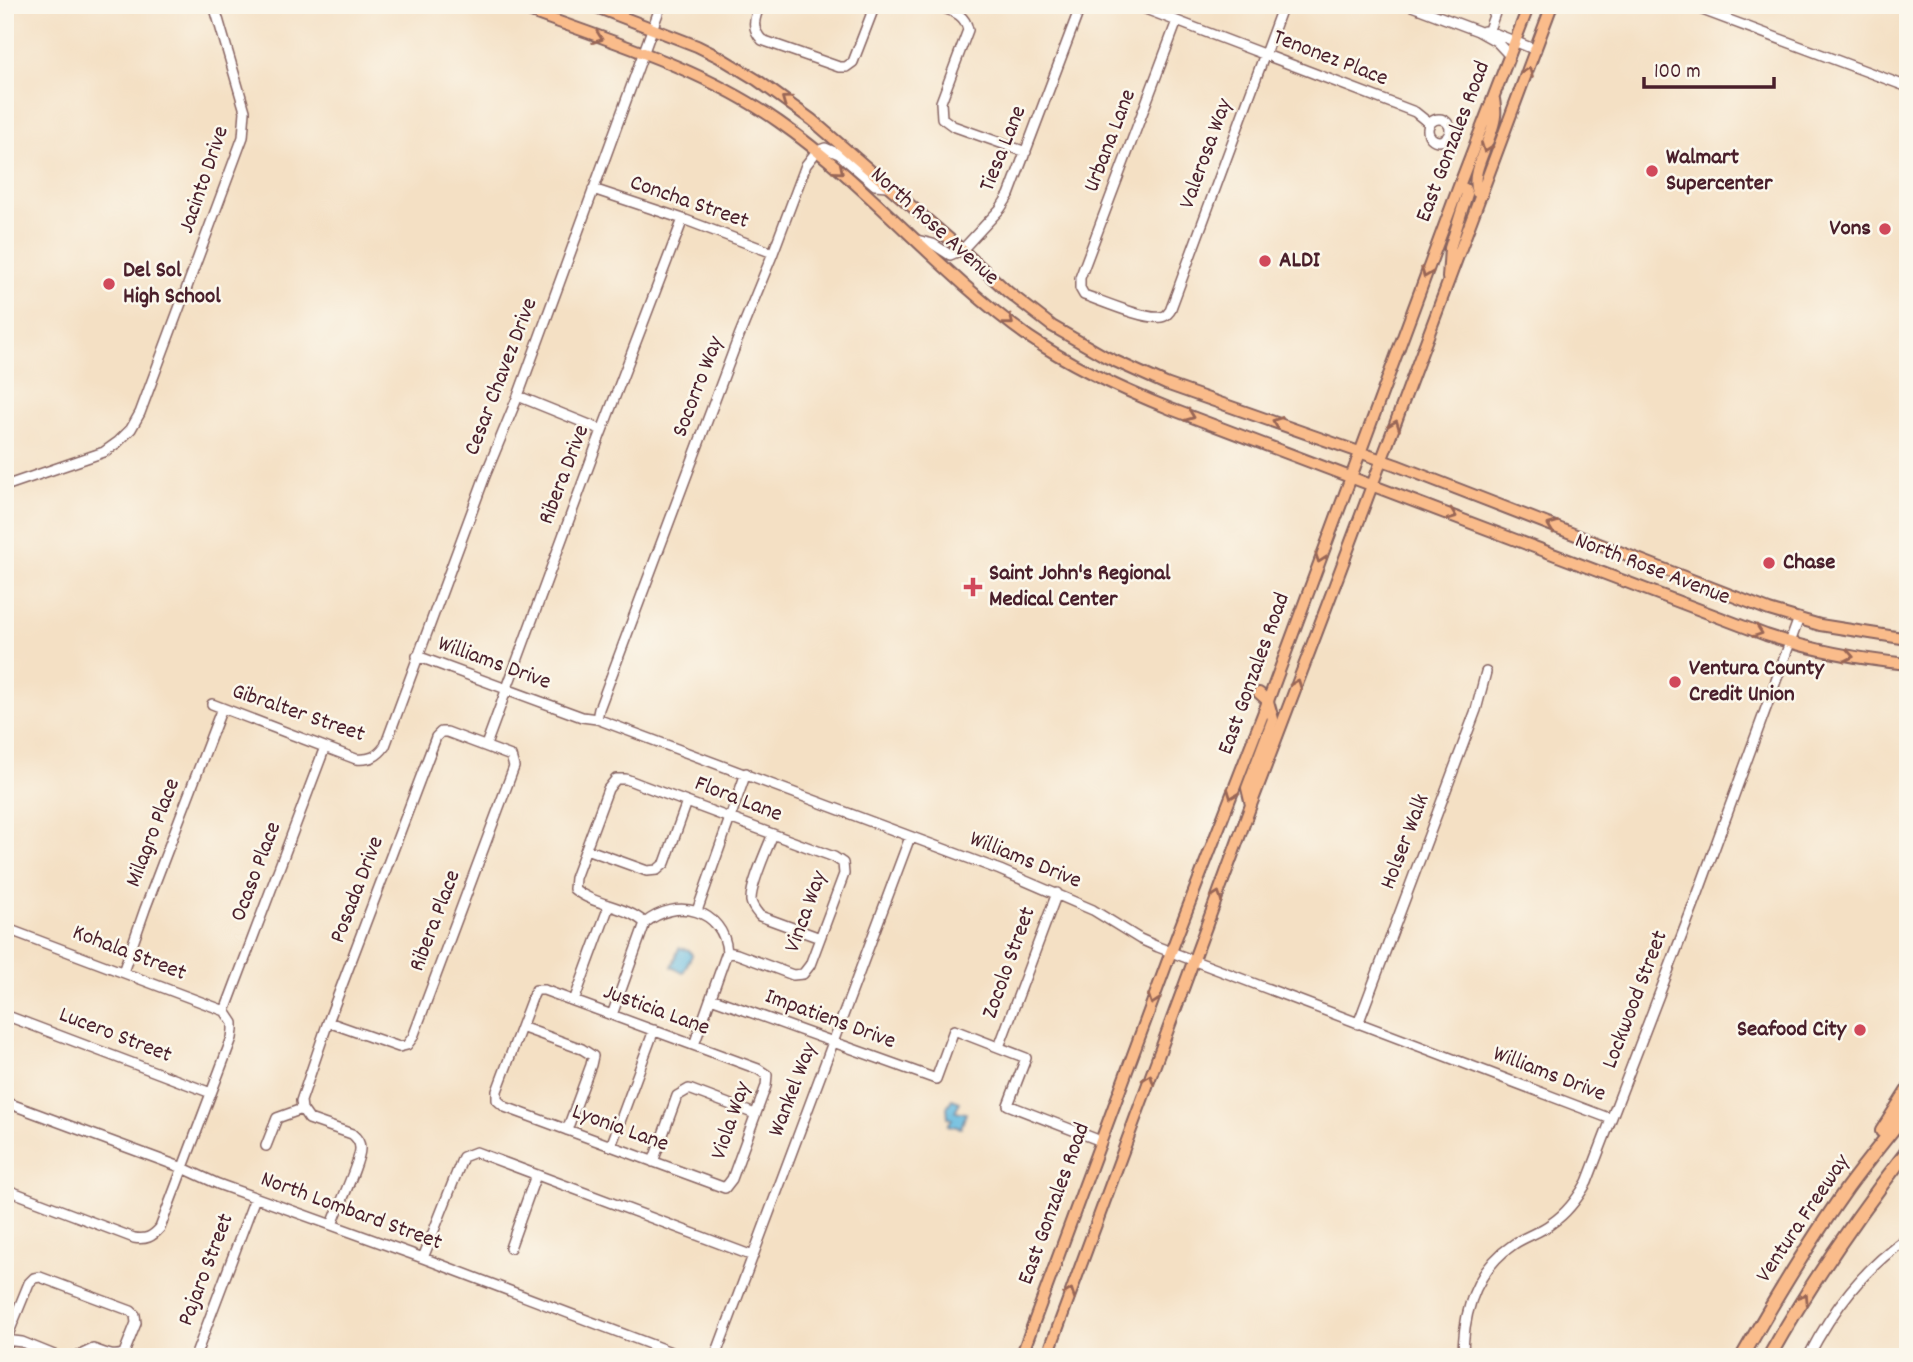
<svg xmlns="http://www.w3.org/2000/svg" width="1913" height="1362" viewBox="0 0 1913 1362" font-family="Dekko,sans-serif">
<rect width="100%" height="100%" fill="#fbf7ec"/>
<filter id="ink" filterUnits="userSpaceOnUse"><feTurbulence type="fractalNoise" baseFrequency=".0143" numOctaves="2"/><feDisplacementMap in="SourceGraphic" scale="14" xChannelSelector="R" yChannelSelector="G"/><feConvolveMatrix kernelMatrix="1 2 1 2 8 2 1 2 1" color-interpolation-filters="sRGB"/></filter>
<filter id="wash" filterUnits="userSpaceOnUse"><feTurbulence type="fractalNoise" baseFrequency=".00686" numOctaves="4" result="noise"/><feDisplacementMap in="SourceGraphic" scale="28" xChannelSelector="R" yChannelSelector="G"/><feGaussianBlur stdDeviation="1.57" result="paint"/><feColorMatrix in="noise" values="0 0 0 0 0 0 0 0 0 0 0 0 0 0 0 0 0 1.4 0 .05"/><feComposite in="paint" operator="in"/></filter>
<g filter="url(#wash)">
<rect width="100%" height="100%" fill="#f4e0c4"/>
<path fill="#62b9df" stroke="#566c85" stroke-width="2" d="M679,948L689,950L692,955L683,973L672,967Z
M952,1099L960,1102L955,1111L966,1113L961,1128L948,1125L952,1119L948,1117L947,1107Z"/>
</g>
<g filter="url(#ink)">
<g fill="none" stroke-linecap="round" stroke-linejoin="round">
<g stroke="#866361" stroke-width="12">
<path id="minor" d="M760,5C754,19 751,28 762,40L839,67H846L853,62L875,5
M936,5C951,11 965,13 968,30L941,102L942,118L953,126L1026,152
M1135,5L1415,112L1430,124
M1409,5L1478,31L1496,41L1510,56
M1689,5L1908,87
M1177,21L1080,278V288L1084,295C1102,301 1145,320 1161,317C1167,316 1166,315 1170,311L1283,5
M1484,31H1489L1536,50
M1487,35L1498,5
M1428 130a11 11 0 1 1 22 0a11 11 0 1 1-22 0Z
M593,189L683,219L773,253
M917,240L933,244L950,255L962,250L1000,209L1009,195L1081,5
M518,396L602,430
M5,486L104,452L118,442L131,429L140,413L243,137L245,111L214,5
M417,656L582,717L597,719L1000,870L1093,910L1140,939L1158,947L1611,1119
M212,704L356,759C370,760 377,757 385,746L485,476L518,396L661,5
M597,719L599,709L739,336L773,253L806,165L817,151L825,148L839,154L875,185L887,186
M486,745L598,441L683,219
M773,834C767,849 750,886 751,901C752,907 756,911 760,916L820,938
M586,849L647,871L657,870L665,863L687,802
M697,911L746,773
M645,923C625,905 595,906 574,889L575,878L608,789L616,779H626L644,786L834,857L843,863L844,874L810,965L803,974L793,975L737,954L727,952
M5,928L225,1011L233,1023V1030L232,1038L160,1228C152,1237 146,1240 134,1238L5,1189
M123,972L145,909L222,708
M536,990H544L758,1069L767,1075L766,1086L732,1179L725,1188L505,1107L497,1100V1091L532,998Z
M711,998L936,1079L954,1030L1026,1058L1008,1105L1101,1141
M574,1001L609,906
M225,1011L325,747
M5,1015L211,1093
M612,1015L645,923C676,897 724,909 727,952L694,1045
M1358,1024L1476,710L1486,672
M521,1027L582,1049L593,1056L591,1065L567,1130
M999,1047L1057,893
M5,1102L183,1168L218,1184L423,1258L684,1357
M302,1109L309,1119L352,1134C357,1138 360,1142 360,1148C361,1160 337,1210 332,1225
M266,1146L277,1118L302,1109L301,1101L328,1022L436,737L441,732H447L511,756L514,767L413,1037L407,1045L399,1047L328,1022
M611,1146L654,1030
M653,1162L677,1096L689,1089L755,1114
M510,1248L536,1175
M423,1258L463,1157L476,1152L753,1256
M5,1340L22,1342L59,1357
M5,1342L29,1283L34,1278L40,1277L131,1311L135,1315L136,1323L124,1353C114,1359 103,1352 93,1349L76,1357
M195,1357L255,1198
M715,1357L910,837
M1463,1357C1463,1312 1475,1270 1514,1244C1526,1236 1541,1232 1552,1223C1567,1213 1578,1198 1587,1182L1697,896L1799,618
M1808,1357C1833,1309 1863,1269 1908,1238"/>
</g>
<g stroke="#866361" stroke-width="14">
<path id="major" d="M512,5C600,38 702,67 779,122C869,185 939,273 1029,337C1073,367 1121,389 1171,409L1766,635C1812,650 1859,659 1908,664
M591,5L697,46L719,57L757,80L812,120L962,250L1008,292L1052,326L1106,357L1166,384L1396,465L1769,610L1820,625L1908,639
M1482,195L1477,192C1469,171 1493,139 1495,116C1496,111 1495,105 1494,99
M1448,278L1450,248L1467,194L1465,189L1459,186
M1251,805L1247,788L1273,719L1268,701L1259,693
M1021,1357L1178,933L1268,701L1459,186L1529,5
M1047,1357L1251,805L1331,595L1552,5"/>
</g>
<g stroke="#866361" stroke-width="16">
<path id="highway" d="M1882,1131L1908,1090
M1742,1357C1775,1299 1809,1242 1848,1187C1867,1161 1888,1136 1908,1110
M1769,1357C1810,1284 1857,1216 1908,1150"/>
</g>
<use href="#minor" stroke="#fff" stroke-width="9"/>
<use href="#major" stroke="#fabc8b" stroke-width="10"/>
<use href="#highway" stroke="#fabc8b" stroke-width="12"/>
</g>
<defs><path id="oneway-chevron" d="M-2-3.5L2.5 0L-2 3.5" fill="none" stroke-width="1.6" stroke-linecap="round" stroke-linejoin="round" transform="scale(1.75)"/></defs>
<g stroke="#996656">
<use href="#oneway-chevron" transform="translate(598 38) rotate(20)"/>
<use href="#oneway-chevron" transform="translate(1528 72) rotate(-69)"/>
<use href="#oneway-chevron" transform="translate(786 100) rotate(-144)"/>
<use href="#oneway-chevron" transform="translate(1486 148) rotate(110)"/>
<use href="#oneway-chevron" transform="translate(839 170) rotate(40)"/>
<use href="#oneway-chevron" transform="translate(1426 273) rotate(111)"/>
<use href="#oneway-chevron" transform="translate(1009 321) rotate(39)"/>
<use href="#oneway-chevron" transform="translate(1190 416) rotate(21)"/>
<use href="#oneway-chevron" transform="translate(1277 422) rotate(-160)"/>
<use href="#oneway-chevron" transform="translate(1395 425) rotate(-69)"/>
<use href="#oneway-chevron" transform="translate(1452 515) rotate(21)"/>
<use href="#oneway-chevron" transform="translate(1552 526) rotate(-159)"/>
<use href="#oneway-chevron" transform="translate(1320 558) rotate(110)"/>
<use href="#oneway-chevron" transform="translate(1758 632) rotate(20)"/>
<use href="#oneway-chevron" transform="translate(1849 656) rotate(11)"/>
<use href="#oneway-chevron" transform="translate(1297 684) rotate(-69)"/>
<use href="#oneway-chevron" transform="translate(1232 794) rotate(111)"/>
<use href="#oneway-chevron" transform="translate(1217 896) rotate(-70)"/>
<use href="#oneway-chevron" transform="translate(1153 1000) rotate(110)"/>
<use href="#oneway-chevron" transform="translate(1149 1079) rotate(-70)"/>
<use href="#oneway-chevron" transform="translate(1070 1293) rotate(-70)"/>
<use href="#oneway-chevron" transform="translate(1804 1298) rotate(-57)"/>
</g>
</g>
<g fill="#d1495b" stroke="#fbf7ec" stroke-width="2.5">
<circle cx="1652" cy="171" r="7"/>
<circle cx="1885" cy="229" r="7"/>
<circle cx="1265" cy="261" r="7"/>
<circle cx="109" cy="284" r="7"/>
<circle cx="1769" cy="563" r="7"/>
<path d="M969.5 576.5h7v7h7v7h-7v7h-7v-7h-7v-7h7z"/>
<circle cx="1675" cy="682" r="7"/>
<circle cx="1860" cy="1030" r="7"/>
</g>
<g text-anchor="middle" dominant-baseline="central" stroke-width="5" stroke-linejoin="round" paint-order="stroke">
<g font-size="23" fill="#4a1f2b" stroke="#fbf7ec">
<text transform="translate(1330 59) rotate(21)">Tenonez Place</text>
<text transform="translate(1111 141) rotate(-69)">Urbana Lane</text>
<text transform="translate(1454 142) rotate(-69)">East Gonzales Road</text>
<text transform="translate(1004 149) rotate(-68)">Tiesa Lane</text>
<text transform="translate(1207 154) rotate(-70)">Valerosa Way</text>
<text transform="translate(205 180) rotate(-71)">Jacinto Drive</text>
<text transform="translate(689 203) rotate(19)">Concha Street</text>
<text transform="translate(934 227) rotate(42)">North Rose Avenue</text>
<text transform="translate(502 377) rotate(-69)">Cesar Chavez Drive</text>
<text transform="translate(699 387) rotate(-69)">Socorro Way</text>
<text transform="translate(565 475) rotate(-69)">Ribera Drive</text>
<text transform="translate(1652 570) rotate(21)">North Rose Avenue</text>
<text transform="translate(494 664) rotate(20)">Williams Drive</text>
<text transform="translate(1255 674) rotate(-70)">East Gonzales Road</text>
<text transform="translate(298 714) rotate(19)">Gibralter Street</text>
<text transform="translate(738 800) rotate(21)">Flora Lane</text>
<text transform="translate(154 833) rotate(-69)">Milagro Place</text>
<text transform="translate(1406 842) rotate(-69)">Holser Walk</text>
<text transform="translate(1025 861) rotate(22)">Williams Drive</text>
<text transform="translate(257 872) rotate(-69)">Ocaso Place</text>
<text transform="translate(358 890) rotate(-69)">Posada Drive</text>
<text transform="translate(807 912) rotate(-70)">Vinca Way</text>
<text transform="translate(436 921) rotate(-69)">Ribera Place</text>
<text transform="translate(129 954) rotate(21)">Kohala Street</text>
<text transform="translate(1010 963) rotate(-70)">Zocolo Street</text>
<text transform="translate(1636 1000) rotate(-69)">Lockwood Street</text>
<text transform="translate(656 1011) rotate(20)">Justicia Lane</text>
<text transform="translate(830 1020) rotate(20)">Impatiens Drive</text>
<text transform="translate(115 1036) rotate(21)">Lucero Street</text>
<text transform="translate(1549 1075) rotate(21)">Williams Drive</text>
<text transform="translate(794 1090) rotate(-69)">Wankel Way</text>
<text transform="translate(732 1121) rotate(-71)">Viola Way</text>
<text transform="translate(620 1129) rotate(20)">Lyonia Lane</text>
<text transform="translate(1055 1204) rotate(-70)">East Gonzales Road</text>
<text transform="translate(351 1212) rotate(20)">North Lombard Street</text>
<text transform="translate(1804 1219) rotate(-56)">Ventura Freeway</text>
<text transform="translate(207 1270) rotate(-69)">Pajaro Street</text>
</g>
<g font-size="23" font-weight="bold" fill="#4a1f2b" stroke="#fbf7ec" text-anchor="start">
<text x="1666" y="158">Walmart<tspan x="1666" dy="26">Supercenter</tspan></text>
<text x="1871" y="229" text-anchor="end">Vons</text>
<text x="1279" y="261">ALDI</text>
<text x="123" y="271">Del Sol<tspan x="123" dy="26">High School</tspan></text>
<text x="1783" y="563">Chase</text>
<text x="989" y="574">Saint John's Regional<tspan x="989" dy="26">Medical Center</tspan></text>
<text x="1689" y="669">Ventura County<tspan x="1689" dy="26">Credit Union</tspan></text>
<text x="1846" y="1030" text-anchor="end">Seafood City</text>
</g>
</g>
<rect width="1913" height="1362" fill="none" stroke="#fbf7ec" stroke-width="28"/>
<path d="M1644 77v10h130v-10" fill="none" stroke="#4a1f2b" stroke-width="3.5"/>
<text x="1654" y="77" font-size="21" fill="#4a1f2b" stroke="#fbf7ec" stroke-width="5" paint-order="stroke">100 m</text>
</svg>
